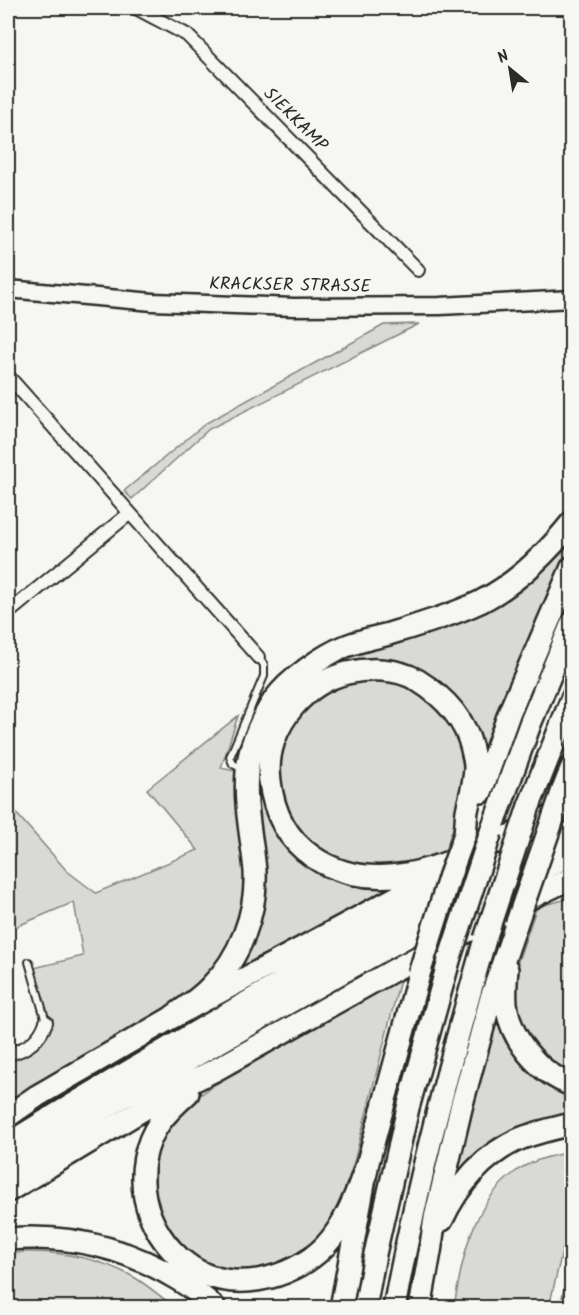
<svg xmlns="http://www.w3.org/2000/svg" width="579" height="1315" viewBox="0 0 579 1315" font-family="Kalam,sans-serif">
<rect width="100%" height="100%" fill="#f6f6f2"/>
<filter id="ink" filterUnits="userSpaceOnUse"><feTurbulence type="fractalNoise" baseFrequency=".0167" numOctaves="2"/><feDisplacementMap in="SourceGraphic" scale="12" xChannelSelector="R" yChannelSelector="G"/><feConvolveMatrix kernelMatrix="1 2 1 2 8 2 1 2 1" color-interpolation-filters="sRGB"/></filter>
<g filter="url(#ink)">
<path fill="#d9d9d5" stroke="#828280" stroke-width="1.5" d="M419,324L209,429L132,499L124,491L206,423L384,325Z
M571,537V546L481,760L420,673L308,679L340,660L387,641L439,627Z
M362,676L411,682L445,713L453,727L462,752L465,783L455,823L443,856L401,868L345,863L320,852L302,836L285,810L278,789V760L285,733L314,697Z
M238,716L221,768L240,772L249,884L243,920L219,968L185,998L8,1106V1060L31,1051L44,1040L48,1032L49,1019L34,968L83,956L74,902L8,930V830L14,817L8,813V804L67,871L96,893L198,850L147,789Z
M264,730L262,778L304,859L408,881L236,974L254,944L262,908L254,797L255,755Z
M571,898V1077L547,1062L531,1043L519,1018L513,993L518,961L536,909L544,905Z
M400,980L355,1158L345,1192L326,1229L306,1251L281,1263L256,1270H228L202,1261L175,1241L164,1220L155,1194L156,1158L165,1129L184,1107L214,1085Z
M497,1019L524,1062L554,1088L571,1094V1118L449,1183Z
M571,1152V1214L549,1307H454C462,1258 472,1204 515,1172C531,1160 553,1155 571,1152Z
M22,1252C59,1251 96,1257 130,1275C146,1283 160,1297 175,1307H8V1255Z
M571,1254V1307H560Z"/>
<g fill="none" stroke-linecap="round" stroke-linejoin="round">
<g stroke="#2b2b2b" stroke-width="10">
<path id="lane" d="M243,769L233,764L230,757L264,676V665L258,657
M29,962L46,1022"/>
</g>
<g stroke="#2b2b2b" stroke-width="16">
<path id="street" d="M136,8L187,35L418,270
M8,376L258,657
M8,613L130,513
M8,1054C26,1050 40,1040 46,1022"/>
</g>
<g stroke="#2b2b2b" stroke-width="21">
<path id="secondary" d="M8,289L153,302L294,307L440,306L572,299"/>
</g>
<g stroke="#2b2b2b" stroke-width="26">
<path id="highway" d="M563,790L572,767
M481,792L510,711L572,567
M529,806L572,698
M491,832L530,724L572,623
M465,834C466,826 466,818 467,811C470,796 475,782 475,767C475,761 473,755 472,749C465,719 443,696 417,680C397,668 369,668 347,673C326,678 308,690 294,706C276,727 266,754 270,781C277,849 334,884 400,875C430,871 457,859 485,847C514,834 543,820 572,807
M507,969C506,980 505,992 506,1003C510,1039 538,1073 572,1085
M171,1018C184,1008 199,999 210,987C240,958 257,913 255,871C252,838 244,805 247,772C249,747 260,721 274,700C288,680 323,655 346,646C359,641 372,638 385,635C418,625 450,616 480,602C516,584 547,553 572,522
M188,1093C178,1102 168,1111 160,1122C128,1169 143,1231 187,1264C228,1295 291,1281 325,1246C347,1223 357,1191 368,1162
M8,1116L37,1096L171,1018L438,875
M8,1144C90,1093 174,1045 258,996C361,938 464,881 572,832
M8,1167L126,1095L339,974L419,930L572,854
M8,1191L177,1089L217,1069L403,965L540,893L572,878
M442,1220C458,1185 485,1153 522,1138C538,1132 555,1128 572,1124
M8,1239C70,1234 125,1247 179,1280C192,1288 204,1297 215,1308
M341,1308L368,1162L419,974
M365,1308L375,1254L408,1108L450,957
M394,1308C417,1183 450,1061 485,939
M420,1308L430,1252L435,1218L462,1104L491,998L516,925"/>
</g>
<use href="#lane" stroke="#f6f6f2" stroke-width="6"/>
<use href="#street" stroke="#f6f6f2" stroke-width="12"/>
<use href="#secondary" stroke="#f6f6f2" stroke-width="16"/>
<use href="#highway" stroke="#f6f6f2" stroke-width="21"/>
<g stroke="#2b2b2b" stroke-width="26" stroke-linecap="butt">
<path id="highway-bridge" d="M516,925L563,790
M485,939L529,806
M450,957L491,832
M419,974L450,875L465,834"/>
</g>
<use href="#highway-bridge" stroke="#f6f6f2" stroke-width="21"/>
</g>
</g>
<g text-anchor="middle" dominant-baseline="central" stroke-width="4.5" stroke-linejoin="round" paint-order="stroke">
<g font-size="18" fill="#2b2b2b" stroke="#f6f6f2">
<text transform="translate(295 120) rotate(45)">SIEKKAMP</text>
<text transform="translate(290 286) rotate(1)">KRACKSER STRASSE</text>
</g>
</g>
<rect width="579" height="1315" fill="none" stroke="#f6f6f2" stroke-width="30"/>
<rect x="15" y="15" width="549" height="1285" fill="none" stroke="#2b2b2b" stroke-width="2" filter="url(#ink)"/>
<g transform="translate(510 69) rotate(330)" stroke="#f6f6f2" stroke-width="4.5" paint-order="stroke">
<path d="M0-4.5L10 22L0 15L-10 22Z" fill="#2b2b2b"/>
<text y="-9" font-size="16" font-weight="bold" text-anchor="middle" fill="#2b2b2b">N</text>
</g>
</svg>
